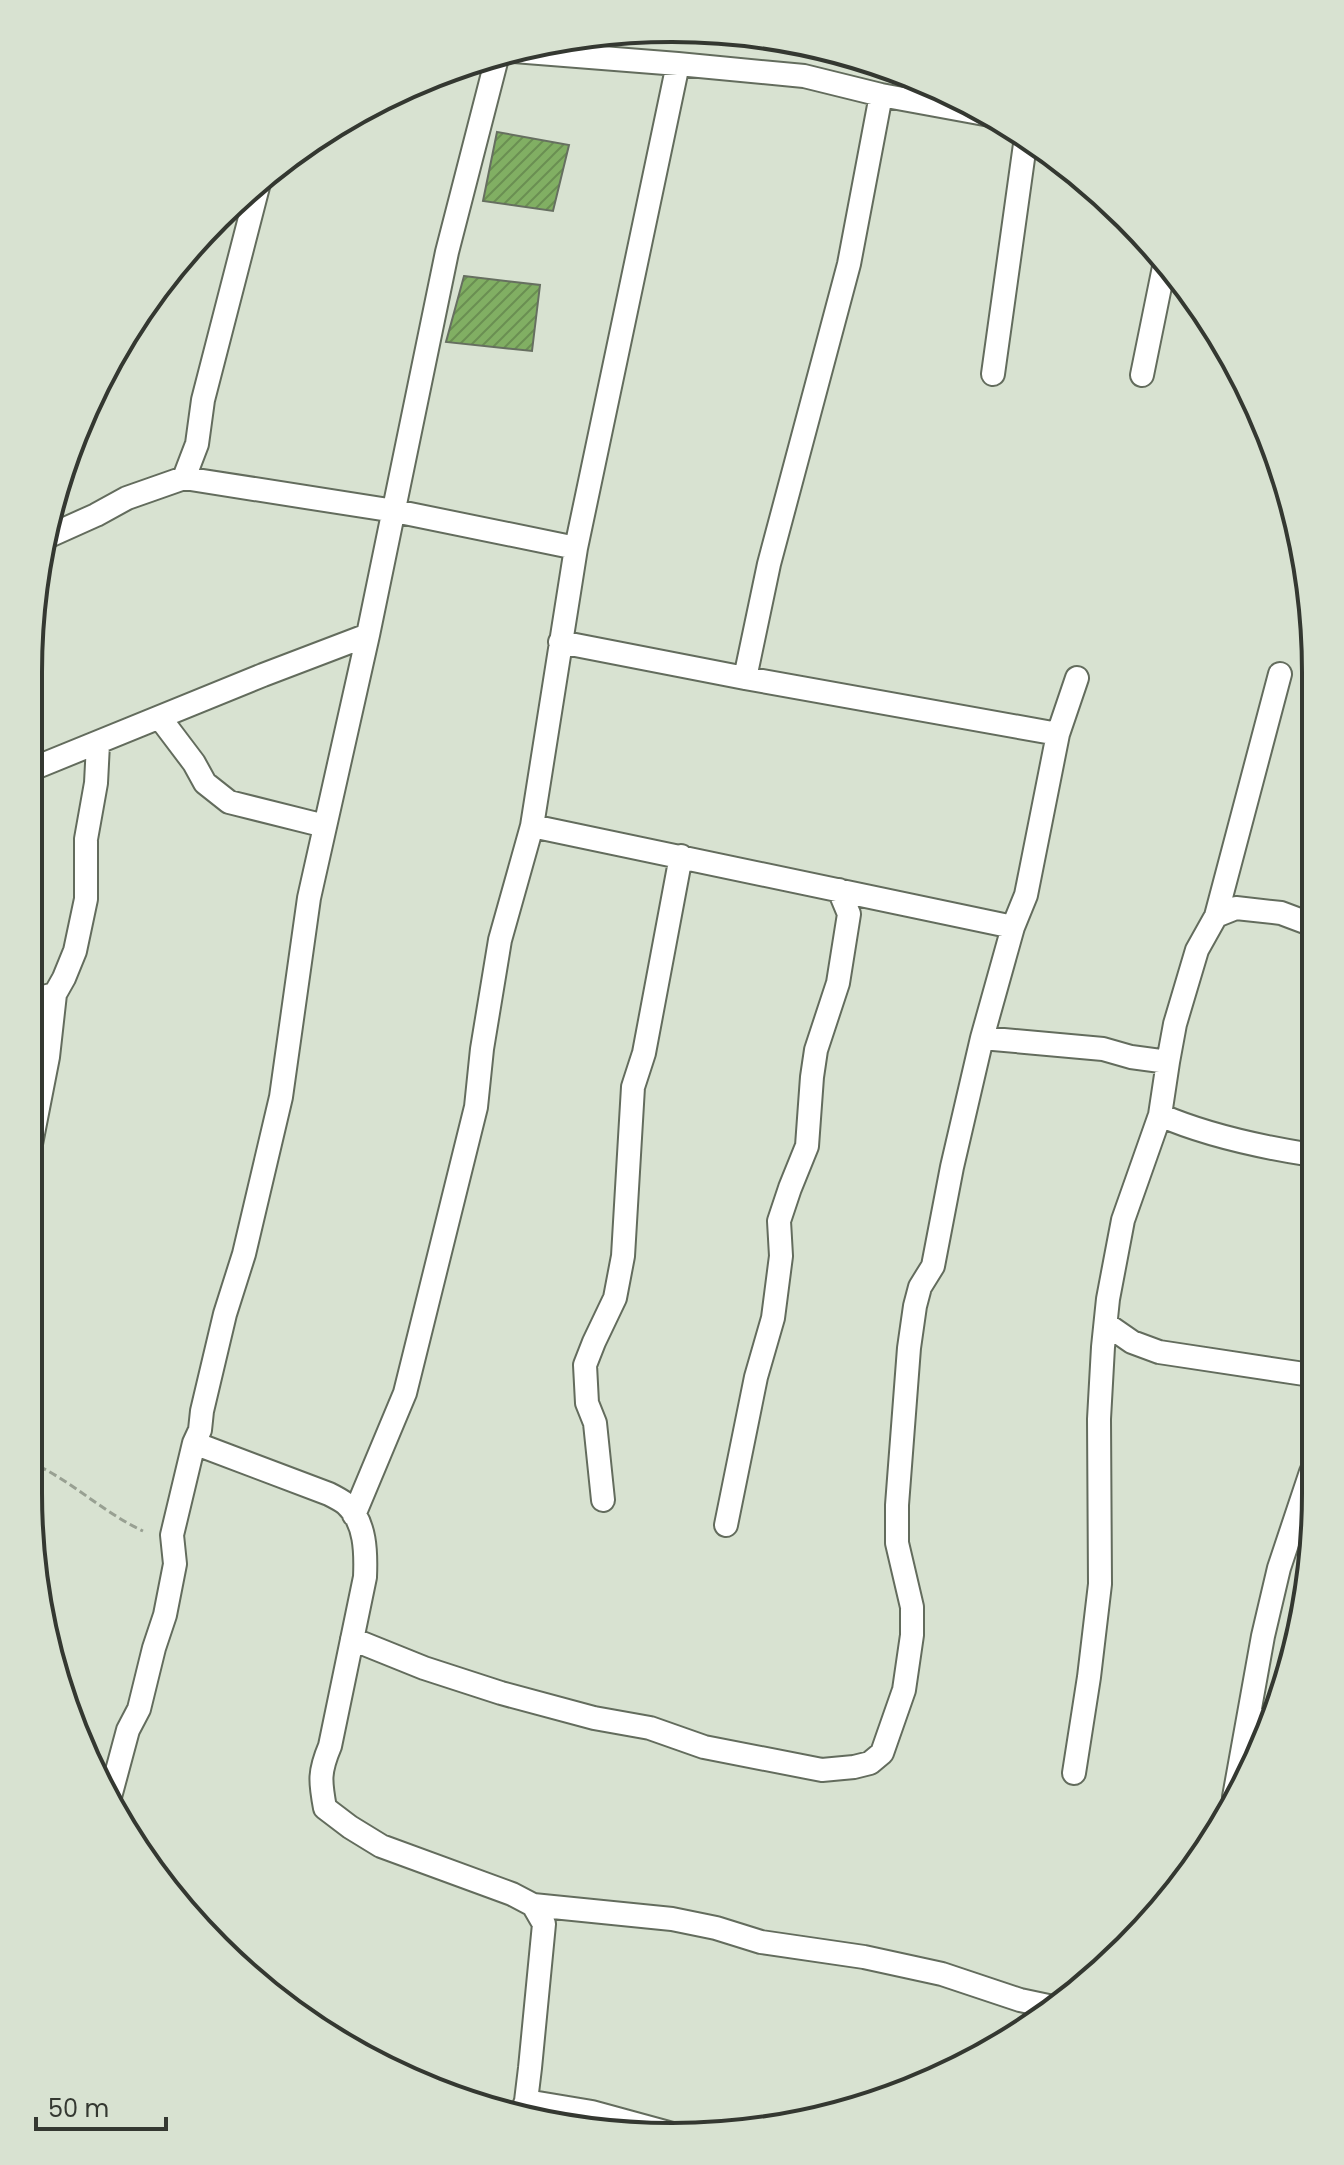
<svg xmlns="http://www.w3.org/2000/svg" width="1344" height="2165" viewBox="0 0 1344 2165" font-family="Poppins,sans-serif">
<defs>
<pattern id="building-hatch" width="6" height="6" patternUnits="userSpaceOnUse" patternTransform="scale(2)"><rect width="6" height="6" fill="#81af63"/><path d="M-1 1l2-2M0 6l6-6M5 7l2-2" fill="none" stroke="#6a8f52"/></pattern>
</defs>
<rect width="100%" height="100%" fill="#d8e2d1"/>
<path fill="url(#building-hatch)" stroke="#666f60" stroke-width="2" d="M497,132L569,145L553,211L483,201Z
M464,276L540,285L532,351L446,342Z"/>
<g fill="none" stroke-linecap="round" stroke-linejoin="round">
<g stroke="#636c5d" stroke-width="26">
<path id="minor" d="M514,51L678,64L804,76L881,95L990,115
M498,54L447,252L368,635L309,898L281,1097L244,1254L225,1314L202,1411L200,1430L194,1443L329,1494C335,1497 341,1500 346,1504C366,1522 366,1553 365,1577L330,1746C319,1772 320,1781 325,1808L350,1827L381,1846L512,1894L533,1905L544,1924L530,2068L526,2101L522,2112
M993,374L1026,137
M1142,375L1165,262
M184,478L395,511L576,548
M47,537L96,515L127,498L184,478L197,444L203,400L260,179
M560,642L745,678L1058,734
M745,678L769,564L849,264L881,95
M160,718L194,763L205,783L229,802L325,826
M32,769L263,675L368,635
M532,826L1013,927L1026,895L1058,734L1077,678
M1216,916L1280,674
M31,1000L55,994L64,978L75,951L86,899V839L96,783L98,744
M982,1038L1103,1049L1131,1057L1168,1062L1175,1024L1197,950L1216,916L1236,908L1281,913L1313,925
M1160,1115C1208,1136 1261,1147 1312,1155
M30,1149L48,1057L55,994
M1106,1324L1132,1342L1159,1352L1311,1375
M603,1500L595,1423L587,1403L585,1365L594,1342L615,1298L623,1256L633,1087L644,1053L681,856
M354,1515L405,1393L476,1107L482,1049L500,940L532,826L576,548L678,64
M726,1525L756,1377L773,1318L781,1256L779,1221L790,1188L807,1146L812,1077L816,1050L838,983L849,914L839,890
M352,1639L424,1668L501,1693L594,1718L650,1728L704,1747L822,1770L854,1767L870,1763L882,1753L904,1690L912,1635V1607L897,1543V1505L909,1348L915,1306L920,1287L933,1266L952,1167L982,1038L1013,927
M1250,1712L1268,1737
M1074,1773L1089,1677L1100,1584L1099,1419L1103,1347L1108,1299L1123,1220L1160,1115L1168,1062
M110,1797L128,1730L139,1709L154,1648L165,1615L175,1564L172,1535L194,1443
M1234,1797L1263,1636L1279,1568L1311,1472
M533,1905L672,1919L716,1928L761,1942L864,1957L942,1974L1020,2000L1053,2007
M526,2101L592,2112L680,2136"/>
</g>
<path stroke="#98a092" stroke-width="3" stroke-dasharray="8 4" stroke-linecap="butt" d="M28,1461C70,1479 102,1512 143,1531"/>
<use href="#minor" stroke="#fff" stroke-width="22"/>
</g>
<path d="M0 0H1344V2165H0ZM672 42H672A630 630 0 0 1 1302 672V1493A630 630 0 0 1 672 2123H672A630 630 0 0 1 42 1493V672A630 630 0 0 1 672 42Z" fill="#d8e2d1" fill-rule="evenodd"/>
<path fill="none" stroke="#343831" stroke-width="4" d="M672 42H672A630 630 0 0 1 1302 672V1493A630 630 0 0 1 672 2123H672A630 630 0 0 1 42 1493V672A630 630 0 0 1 672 42Z"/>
<path d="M36 2117v12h130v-12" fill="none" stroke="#343831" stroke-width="4"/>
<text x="48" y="2117" font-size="24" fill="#343831" stroke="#d8e2d1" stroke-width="6" paint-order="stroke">50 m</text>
</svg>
